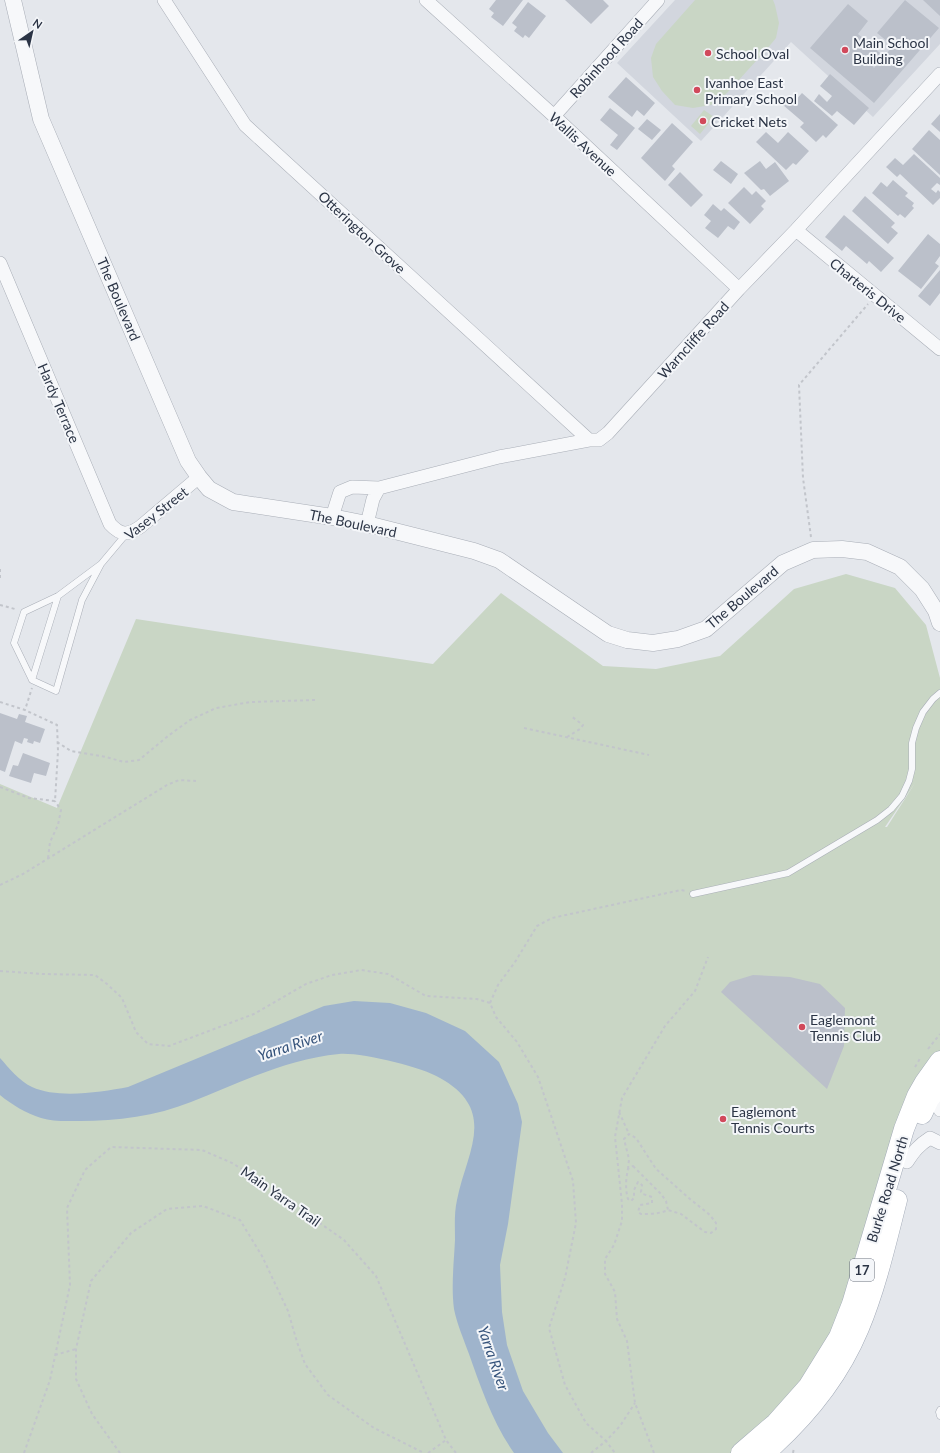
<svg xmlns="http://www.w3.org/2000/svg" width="940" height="1453" viewBox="0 0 940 1453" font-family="Lato,sans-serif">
<rect width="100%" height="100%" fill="#e4e7ec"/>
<path fill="#d2d6de" d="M675,0H940V44L873,117L791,42L701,141L617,63Z"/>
<path fill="#c9d6c5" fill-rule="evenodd" d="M695,0H773L775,5L779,23L776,38L767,49L727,93L711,105L693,108L675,105L662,91L653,77L651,58L656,44Z
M704,110L714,117L700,134L691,126Z
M846,574L895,588L926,625L940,678V1067L912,1106L843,1322L799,1397L744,1453H0V784L57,808L136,619L433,664L501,593L603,666L656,669L720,656L794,589ZM915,783L887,827H885Z"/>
<path fill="#9fb4cc" d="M354,1001L390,1003L426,1013L465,1031L499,1062L518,1104L522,1122L508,1224L500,1265L502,1312L507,1345L523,1391L548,1433L563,1453H514C493,1423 481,1388 469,1354C464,1340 457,1324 454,1309C451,1286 454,1262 455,1240C455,1227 454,1213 457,1200C466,1153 499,1111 440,1078C422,1067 360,1052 339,1054C287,1059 239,1083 191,1102C156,1116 117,1121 80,1121C68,1121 53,1122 41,1118C26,1113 12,1105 0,1095V1058C9,1068 19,1081 32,1087C58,1099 101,1092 128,1087L324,1006Z"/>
<path fill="#bbc0ca" d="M496,0H523L503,26L491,17L494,13L489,9Z
M565,0H603L609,6L591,24Z
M905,0L939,28L874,103L810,48L848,4L868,21L858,34L880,53L871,64L874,68L893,46L877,33Z
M923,0H940V16Z
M528,2L546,16L529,38L525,35L523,38L514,31L517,27L512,23Z
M830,74L869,108L854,125L837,111L832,116L814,101L819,94L827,102L832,96L820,86Z
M626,77L655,103L644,116L637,110L632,117L608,97Z
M802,93L838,125L826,138L823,135L816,142L800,127L804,123L783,105L788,98L793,103Z
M610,108L635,128L617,150L610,145L618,135L600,120Z
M940,114V132L931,124Z
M647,119L661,130L652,140L638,129Z
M672,123L693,142L672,166L675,169L665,181L641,158Z
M929,130L940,140V175L912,149Z
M766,132L778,143L788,132L809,151L796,165L793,163L786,170L756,142Z
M914,154L940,178V185L937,183L931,189L936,193L938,190L940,192V198L933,205L900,174L897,177L886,167L895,158L903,165Z
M721,161L738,174L731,184L713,170Z
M760,161L766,169L775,162L789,181L770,196L764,189L761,190L744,173Z
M680,172L703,195L691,207L668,185Z
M893,180L908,193L905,196L914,203L912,206L914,208L905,218L900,214L898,216L872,193L881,182L887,187Z
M744,187L752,195L756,191L766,201L761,206L764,209L750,224L728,203Z
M865,196L895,223L891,227L898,233L888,244L852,211Z
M713,204L721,211L724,208L740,222L734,230L728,226L718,238L705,228L711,221L704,215Z
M844,215L894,258L881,272L869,261L867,264L846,246L842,251L825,237Z
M928,234L940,244V256L935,263L939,266L921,289L898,271Z
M940,270V293L930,306L918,296Z
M0,713L17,719L19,714L27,716L25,722L45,729L40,743L34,741L33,744L27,742L28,739L24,738L22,744L15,741L5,772L0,770Z
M23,753L50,763L46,776L34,773L31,783L9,776L13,765L18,766Z
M753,975L790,977L820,984L845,1008L844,1046L827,1089L721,992L730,982Z"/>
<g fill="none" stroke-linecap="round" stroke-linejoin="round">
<g stroke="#a9aeb7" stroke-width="7">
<path id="service" d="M101,564L82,600L56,691L32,680L14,643L24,612L58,596L101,564L127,533
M32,680L58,596
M693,894L788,873L877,820L891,809L902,796L909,781L912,769V743L916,728L923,712L933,699L940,693
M940,1410L939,1412L940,1416"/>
</g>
<g stroke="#a9aeb7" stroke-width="14">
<path id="minor" d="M164,0L245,125L589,440
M426,0L554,116L739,289
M554,116L658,0
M796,230L940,349
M0,263L110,524C121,536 128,535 140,527L199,477
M332,517L340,492L352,487L379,488L499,457L589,440H599L608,433L739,289L796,230L940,74
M367,524L373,499L379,488
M940,1095L939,1102L940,1110
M907,1162C914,1151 919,1145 930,1138L940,1143"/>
</g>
<g stroke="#a9aeb7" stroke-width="17">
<path id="tertiary" d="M13,0L41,119L188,461L199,477L209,489L233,502L332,517L367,524L474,551L499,560L608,634L627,640L653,643L678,639L706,629L783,563L813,550L842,549L867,552L900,567L922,589L936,611L940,623"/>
</g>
<g stroke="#a3abb8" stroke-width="21">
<path id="primary" d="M922,1114L929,1099L940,1085
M741,1453L776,1423L808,1387L839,1337L852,1304L904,1129L917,1096L925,1082L940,1061
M765,1453C804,1419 839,1376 859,1328C876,1287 886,1243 897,1200"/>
</g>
<path stroke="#c2c5cb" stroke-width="2" stroke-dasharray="3 3" stroke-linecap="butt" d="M811,537L803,478L799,385L868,304
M0,569V579
M0,605L15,609
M0,702L25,710L32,688
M524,728L649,755
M567,737L580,729L583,725L571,716
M57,742L71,751L106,757L124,762L139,760L168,736L190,720L216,708L251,702L316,700
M0,787L29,798L55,801L58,751L57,725L25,710
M48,858L50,842L58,825L61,810L55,801
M0,885L23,874L167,785L179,780L196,781
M0,971L43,974L95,975L107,984L122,998L136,1032L148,1044L169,1046L254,1014L306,984L332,975L361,970L388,974L426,996L477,999L490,1003L496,1017L517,1042L538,1077L573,1181L576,1223L565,1278L549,1328L565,1385L586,1423L606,1441L620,1426L635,1403
M490,1003L498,985L515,962L537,926L552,918L681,890L686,891
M928,1049L940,1034
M915,1067L921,1057
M619,1112L629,1134
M633,1166L661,1194L666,1201L668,1210C659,1214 650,1214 641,1214L638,1212L640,1205L652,1203V1197L643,1194L641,1192L642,1185L638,1182L634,1190V1198L631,1201L628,1199C625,1189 626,1178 628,1169Z
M628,1169L629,1159L624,1139L629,1134L636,1138L656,1169L690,1199L710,1215L716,1223V1229L711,1233L705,1232L681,1214L668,1210
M55,1355L76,1349
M24,1453L50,1380L70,1285L67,1208L85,1170L111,1147L202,1150L232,1163L275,1189L304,1212L344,1240L376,1276L446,1440L456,1453
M120,1453L92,1414L76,1379V1349L91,1281L131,1233L167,1209L203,1206L240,1220L262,1256L288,1311L297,1342L305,1364L328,1395L374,1428L424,1453
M428,1453L446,1440
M591,1453L606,1441L615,1453
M654,1453L635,1403L627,1341L617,1319L615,1292L605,1274V1259L614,1245L622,1221V1204L615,1137L622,1098L665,1026L695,991L708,957
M793,1453L794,1448"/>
<use href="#service" stroke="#f7f8fa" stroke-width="6"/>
<use href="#minor" stroke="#f7f8fa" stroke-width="13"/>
<use href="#tertiary" stroke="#f7f8fa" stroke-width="16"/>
<use href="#primary" stroke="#fff" stroke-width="20"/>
</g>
<g fill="#d1495b" stroke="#f4f6f9" stroke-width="1.5">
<circle cx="845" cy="50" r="4"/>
<circle cx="708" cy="53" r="4"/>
<circle cx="697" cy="90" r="4"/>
<circle cx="703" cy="121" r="4"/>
<circle cx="802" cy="1027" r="4"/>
<circle cx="723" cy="1119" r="4"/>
</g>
<g text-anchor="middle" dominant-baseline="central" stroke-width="4" stroke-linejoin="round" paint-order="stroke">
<rect fill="#f4f6f9" stroke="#676e7b" stroke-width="1" x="850" y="1259" width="24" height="22" rx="3"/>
<g font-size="13" font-weight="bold" fill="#2b3445">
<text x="862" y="1270">17</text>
</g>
<g font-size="14" fill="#2b3445" stroke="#f4f6f9" text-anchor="start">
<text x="853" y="42">Main School<tspan x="853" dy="16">Building</tspan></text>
<text x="716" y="53">School Oval</text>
<text x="705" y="82">Ivanhoe East<tspan x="705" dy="16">Primary School</tspan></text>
<text x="711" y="121">Cricket Nets</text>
<text x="810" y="1019">Eaglemont<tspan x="810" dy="16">Tennis Club</tspan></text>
<text x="731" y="1111">Eaglemont<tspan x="731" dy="16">Tennis Courts</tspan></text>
</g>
<g font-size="14" fill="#2b3445" stroke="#f4f6f9">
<text transform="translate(606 58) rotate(-48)">Robinhood Road</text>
<text transform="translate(583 144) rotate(43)">Wallis Avenue</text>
<text transform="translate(362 232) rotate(43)">Otterington Grove</text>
<text transform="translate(868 290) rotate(39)">Charteris Drive</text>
<text transform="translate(119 299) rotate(67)">The Boulevard</text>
<text transform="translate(693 340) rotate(-48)">Warncliffe Road</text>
<text transform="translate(59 403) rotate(67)">Hardy Terrace</text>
<text transform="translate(156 513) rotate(-38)">Vasey Street</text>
<text transform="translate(353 523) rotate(12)">The Boulevard</text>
<text transform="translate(742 597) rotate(-40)">The Boulevard</text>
<text transform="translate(887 1189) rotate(-73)">Burke Road North</text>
<text transform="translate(281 1196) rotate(35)">Main Yarra Trail</text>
</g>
<g font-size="15" font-style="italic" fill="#34527a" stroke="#f4f6f9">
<text transform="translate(290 1045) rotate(-18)">Yarra River</text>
<text transform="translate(494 1358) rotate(71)">Yarra River</text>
</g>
</g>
<g transform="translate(32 32) rotate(34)" stroke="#f4f6f9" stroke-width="3" paint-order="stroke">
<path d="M0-3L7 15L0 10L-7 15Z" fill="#2b3445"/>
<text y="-6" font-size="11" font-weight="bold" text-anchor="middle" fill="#2b3445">N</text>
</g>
</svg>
